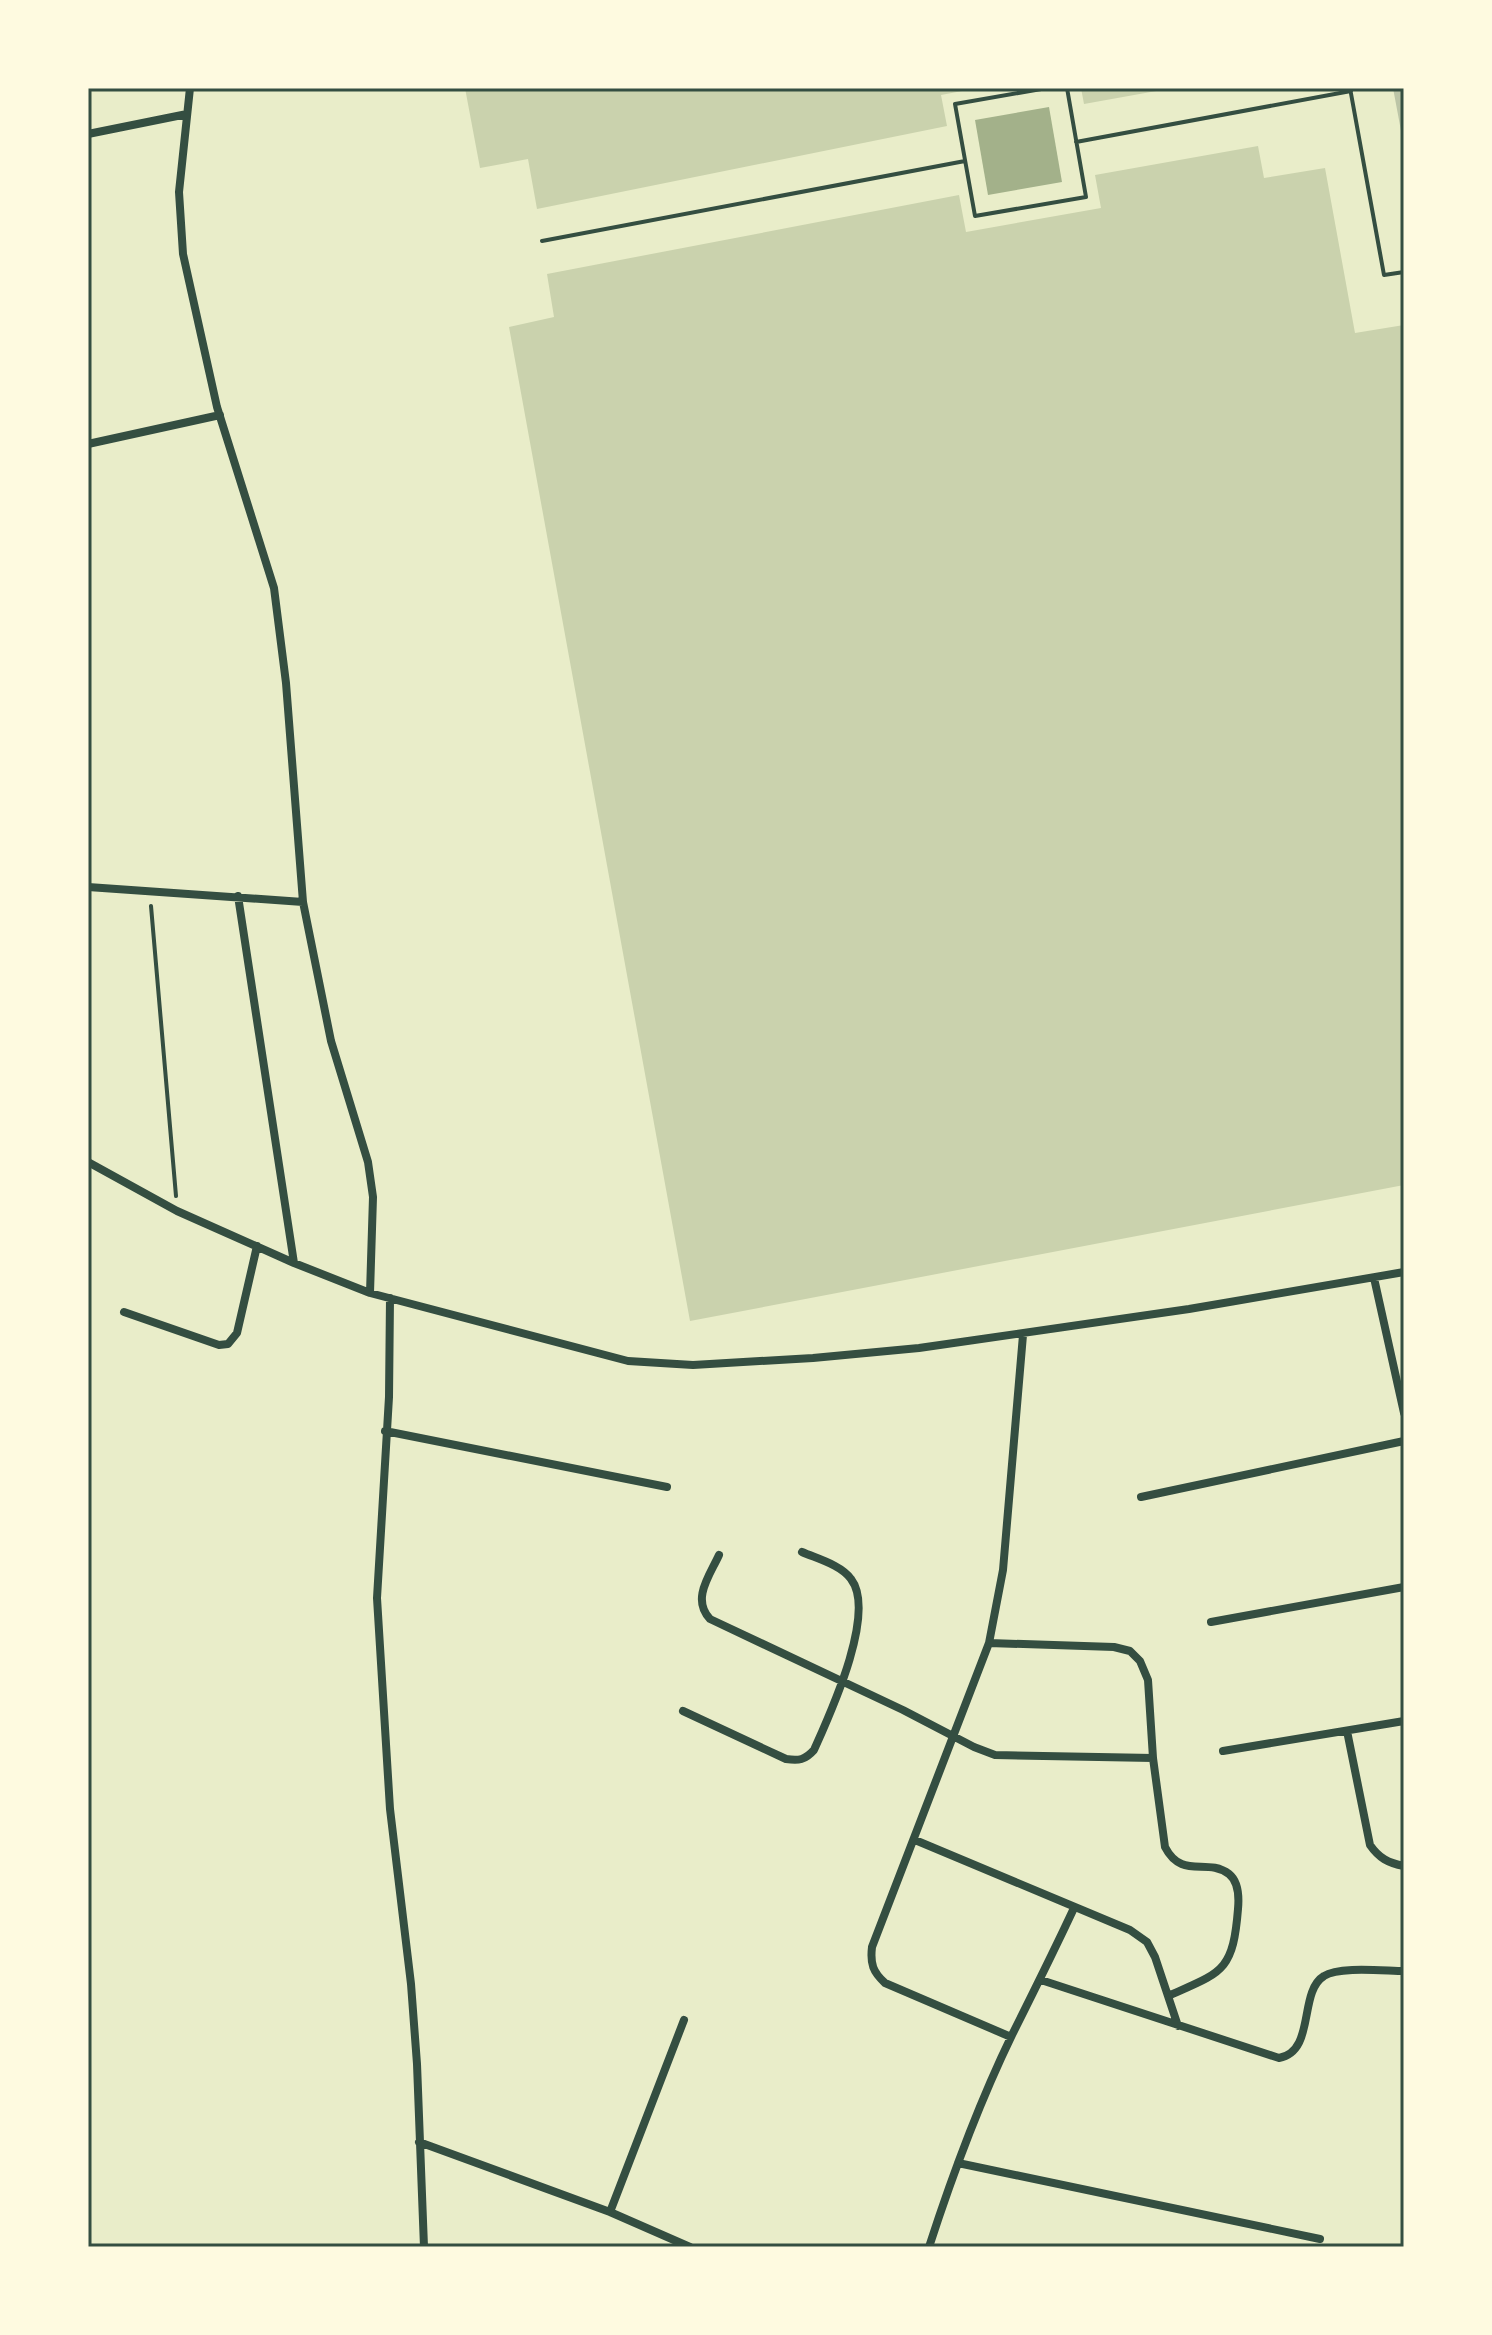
<svg xmlns="http://www.w3.org/2000/svg" width="1492" height="2335" viewBox="0 0 1492 2335" font-family="'DM Sans',sans-serif">
<rect width="100%" height="100%" fill="#e9edc9"/>
<path fill="#cad2ad" d="M465,88H978L941,95L947,126L537,209L528,159L480,168Z
M1081,88H1173L1084,104Z
M1258,146L1264,178L1325,168L1355,333L1404,325V1185L690,1321L509,327L554,317L547,274L959,195L966,232L1101,208L1095,175Z"/>
<path fill="#a3b18a" d="M1049,107L1062,182L988,195L975,120Z"/>
<path fill="#bcc5a7" d="M1393,88H1404V136H1402Z"/>
<g fill="none" stroke-linecap="round" stroke-linejoin="round">
<path stroke="#344e41" stroke-width="4" d="M1047,88L955,104L975,216L1086,197L1067,88
M1350,88L1384,275L1404,272
M1076,142L1351,91
M542,241L965,161
M151,906L176,1196"/>
<path stroke="#344e41" stroke-width="8" d="M190,88L179,192L183,254L217,407L274,588L286,683L303,902L331,1041L368,1162L373,1197L370,1293
M88,134L187,114
M88,444L220,415
M88,887L303,902
M238,896L294,1263
M88,1162L177,1211L294,1263L370,1293L628,1361L693,1365L813,1358L919,1348L1189,1309L1404,1272
M1374,1278L1404,1413
M390,1298L389,1397L377,1598L390,1809L411,1984L417,2064L424,2247
M124,1312L219,1345L228,1344L237,1333L257,1246
M385,1431L667,1487
M1141,1497L1404,1441
M719,1555C710,1575 691,1599 710,1619L903,1710L974,1747L995,1755L1153,1758
M1211,1622L1404,1587
M989,1643L1114,1647L1130,1651L1140,1661L1148,1680L1153,1758L1165,1847C1182,1880 1207,1857 1229,1874C1239,1882 1239,1898 1238,1909C1233,1972 1222,1972 1168,1996
M683,1711L786,1759C799,1761 805,1760 814,1750C830,1714 877,1613 851,1579C841,1565 818,1559 802,1552
M1347,1731L1370,1845C1379,1858 1388,1863 1404,1866
M1223,1751L1404,1721
M915,1840L1130,1930L1147,1942L1155,1957L1178,2026
M1041,1980L1279,2058C1316,2051 1298,1992 1324,1976C1339,1966 1385,1971 1404,1971
M1011,2037L885,1983C873,1972 870,1964 872,1947L989,1643L1003,1570L1023,1335
M419,2142L610,2212L690,2247
M958,2163L1320,2239
M610,2212L684,2020
M929,2247C952,2176 979,2103 1012,2035C1033,1993 1054,1951 1074,1908"/>
</g>
<rect width="1492" height="2335" fill="none" stroke="#fefae0" stroke-width="180"/>
<rect x="90" y="90" width="1312" height="2155" fill="none" stroke="#344e41" stroke-width="3"/>
</svg>
